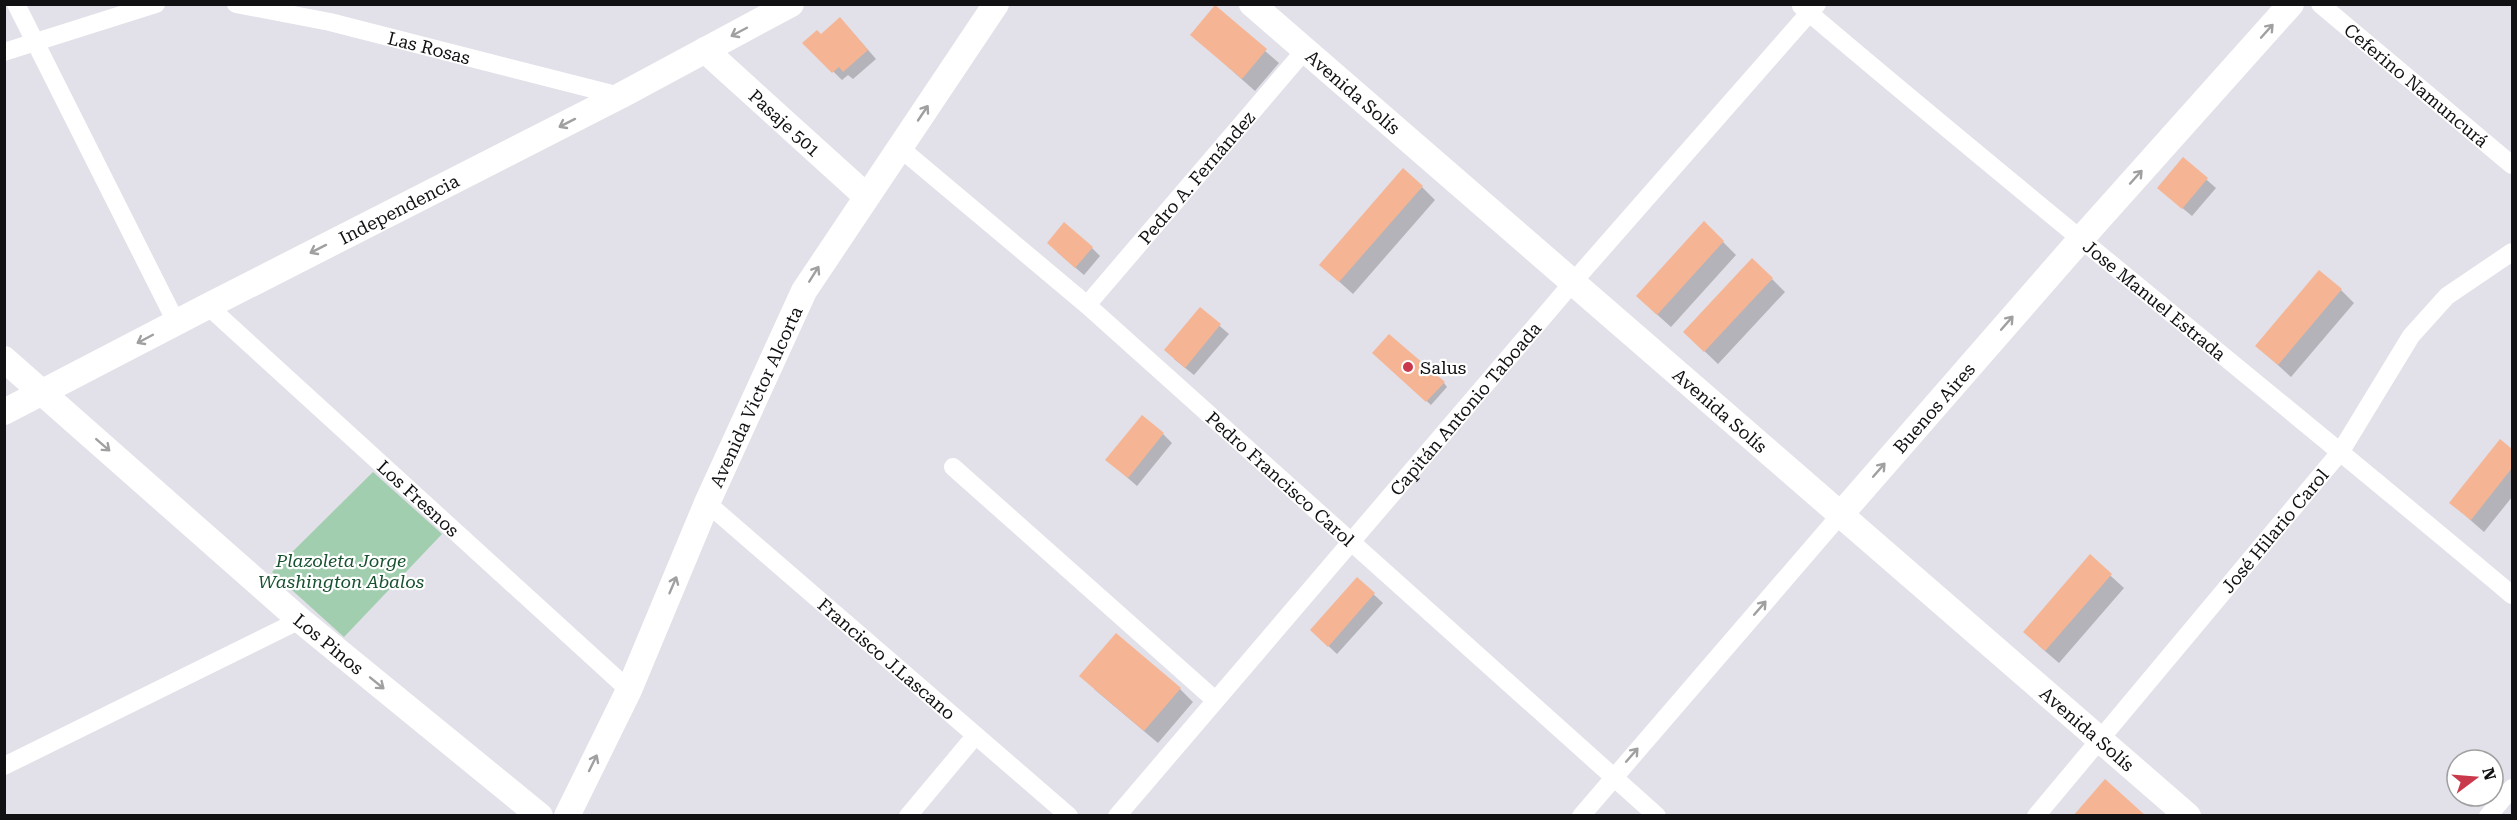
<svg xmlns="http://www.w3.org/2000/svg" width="2517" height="820" viewBox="0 0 2517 820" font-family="'Roboto Serif',serif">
<rect width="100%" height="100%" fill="#e2e0e8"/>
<path fill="#a1ceae" d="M373,472L442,534L344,637L272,572Z"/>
<path fill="#0003" d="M1215,7L1279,63L1255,91L1192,35Z
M849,28L876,59L853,79L848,75L842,80L804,43Z
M2183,159L2216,188L2192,216L2168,196Z
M1422,187L1435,200L1353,294L1334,277Z
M1704,223L1736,255L1671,327L1651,309Z
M1092,248L1100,256L1084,275L1057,252Z
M1772,279L1785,292L1718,364L1698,345Z
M2341,290L2354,303L2291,377L2257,346Z
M1200,309L1229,334L1194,375L1174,359Z
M1374,353L1444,383L1447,387L1431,405Z
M1163,434L1172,443L1137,486L1107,460Z
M2500,441L2512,451V497L2484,532L2451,503Z
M2090,557L2124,588L2059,663L2038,645Z
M1357,579L1383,603L1337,654L1321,639Z
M1094,689H1180L1193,702L1158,743Z"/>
<path fill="#f5b594" d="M1215,5L1267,49L1242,79L1190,35Z
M840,17L868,50L843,72L839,67L832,73L802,43L817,30L821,34Z
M2183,157L2208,178L2182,209L2157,188Z
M1403,168L1423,186L1339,282L1319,265Z
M1704,221L1724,241L1657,315L1636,296Z
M1064,222L1093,247L1075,268L1047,243Z
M1752,258L1773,278L1704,352L1683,332Z
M2319,270L2342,289L2278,365L2255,346Z
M1200,307L1221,324L1185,368L1164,350Z
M1389,334L1445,382L1426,402L1372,353Z
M1142,415L1164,433L1128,478L1105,460Z
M2500,439L2512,449V468L2471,520L2449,503Z
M2090,554L2112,574L2045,651L2023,632Z
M1357,577L1375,593L1328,647L1310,630Z
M1116,633L1181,688L1144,731L1079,676Z
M2105,779L2146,816H2073Z"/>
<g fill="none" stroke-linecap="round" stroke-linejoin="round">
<g stroke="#fff" stroke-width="18">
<path d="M16,4L176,322"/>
<path id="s1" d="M236,4L330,22L620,96"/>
<path id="s2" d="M2320,4L2512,165"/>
<path id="s3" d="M1801,6C2036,206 2277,397 2512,595"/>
<path d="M4,52L156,4"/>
<path id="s4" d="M900,148L1087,305L1657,816"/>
<path id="s5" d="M1087,305L1305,50"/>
<path id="s6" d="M208,306L629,690"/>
<path d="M953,467L1215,700"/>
<path id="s7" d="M707,503L1069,816"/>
<path d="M4,766L300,620"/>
<path d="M908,816L975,736"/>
<path id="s8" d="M1117,816L1574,281L1817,4"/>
<path d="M1581,816L1841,514"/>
<path id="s9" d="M2036,816L2341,451L2411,336L2447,296L2512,252"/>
<path d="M2488,816L2512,788"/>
</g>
<g stroke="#fff" stroke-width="26">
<path id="s10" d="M1252,4L2188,816"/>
<path id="s11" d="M705,50L866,196"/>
<path id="s12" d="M4,359L300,620L540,816"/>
<path id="s13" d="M4,412L208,306L620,96L791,4"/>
<path id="s14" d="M1841,514L2080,240L2291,4"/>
<path id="s15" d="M567,816L629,690L707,503L804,291L996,4"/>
</g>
</g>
<defs><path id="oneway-shaft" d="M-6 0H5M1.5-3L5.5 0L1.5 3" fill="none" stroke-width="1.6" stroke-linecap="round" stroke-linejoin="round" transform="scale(1.5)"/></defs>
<g stroke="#a0a0a1">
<use href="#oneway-shaft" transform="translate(2267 31) rotate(-48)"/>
<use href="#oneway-shaft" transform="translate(739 32) rotate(152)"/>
<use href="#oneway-shaft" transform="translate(923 113) rotate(-56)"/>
<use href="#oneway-shaft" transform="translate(567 123) rotate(153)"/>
<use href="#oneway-shaft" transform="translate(2136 177) rotate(-48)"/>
<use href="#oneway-shaft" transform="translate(318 249) rotate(153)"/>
<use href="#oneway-shaft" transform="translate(814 274) rotate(-58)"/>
<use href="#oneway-shaft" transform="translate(2007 323) rotate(-49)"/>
<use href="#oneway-shaft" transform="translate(145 339) rotate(152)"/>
<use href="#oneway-shaft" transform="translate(103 445) rotate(41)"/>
<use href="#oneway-shaft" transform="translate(1879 470) rotate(-49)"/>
<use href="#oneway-shaft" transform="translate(673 585) rotate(-67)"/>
<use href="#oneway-shaft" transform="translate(1760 608) rotate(-49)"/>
<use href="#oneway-shaft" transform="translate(377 683) rotate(39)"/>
<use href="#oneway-shaft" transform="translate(1632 755) rotate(-49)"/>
<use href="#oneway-shaft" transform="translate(593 763) rotate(-64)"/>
</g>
<circle fill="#ca394b" stroke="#fff" stroke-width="2" cx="1408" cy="367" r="6"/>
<g text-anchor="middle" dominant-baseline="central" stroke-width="4.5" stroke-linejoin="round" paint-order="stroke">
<g font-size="18" fill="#111113" stroke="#fff">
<text stroke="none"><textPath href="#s1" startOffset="198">Las Rosas</textPath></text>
<text stroke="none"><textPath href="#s2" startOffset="126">Ceferino Namuncurá</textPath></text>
<text stroke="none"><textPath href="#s10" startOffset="134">Avenida Solís</textPath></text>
<text stroke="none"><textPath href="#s11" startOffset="108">Pasaje 501</textPath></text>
<text stroke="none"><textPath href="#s5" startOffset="168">Pedro A. Fernández</textPath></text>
<text stroke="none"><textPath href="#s13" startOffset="444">Independencia</textPath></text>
<text stroke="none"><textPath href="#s3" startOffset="460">Jose Manuel Estrada</textPath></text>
<text stroke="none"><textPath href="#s15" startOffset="460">Avenida Victor Alcorta</textPath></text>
<text stroke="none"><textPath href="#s8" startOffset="536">Capitán Antonio Taboada</textPath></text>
<text stroke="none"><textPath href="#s14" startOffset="141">Buenos Aires</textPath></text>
<text stroke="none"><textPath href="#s10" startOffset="620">Avenida Solís</textPath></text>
<text stroke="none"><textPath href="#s4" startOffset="504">Pedro Francisco Carol</textPath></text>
<text stroke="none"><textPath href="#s6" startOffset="285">Los Fresnos</textPath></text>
<text stroke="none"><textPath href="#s9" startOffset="372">José Hilario Carol</textPath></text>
<text stroke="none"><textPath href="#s12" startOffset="432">Los Pinos</textPath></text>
<text stroke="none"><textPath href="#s7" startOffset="238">Francisco J.Lascano</textPath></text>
<text stroke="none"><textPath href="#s10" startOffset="1106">Avenida Solís</textPath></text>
</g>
<g font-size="18" fill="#111113" stroke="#fff" text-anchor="start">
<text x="1420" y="367">Salus</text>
</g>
<g font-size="18" font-style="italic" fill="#18512f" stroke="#fff">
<text x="341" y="560">Plazoleta Jorge<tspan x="341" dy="21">Washington Abalos</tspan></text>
</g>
</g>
<rect width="2517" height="820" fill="none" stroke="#111113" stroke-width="12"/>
<g transform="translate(2475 778) rotate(74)"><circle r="28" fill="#ffffff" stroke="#a0a0a1" stroke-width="1.5"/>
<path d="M0-4.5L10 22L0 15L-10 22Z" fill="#ca394b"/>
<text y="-9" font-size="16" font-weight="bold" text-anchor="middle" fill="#111113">N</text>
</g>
</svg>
